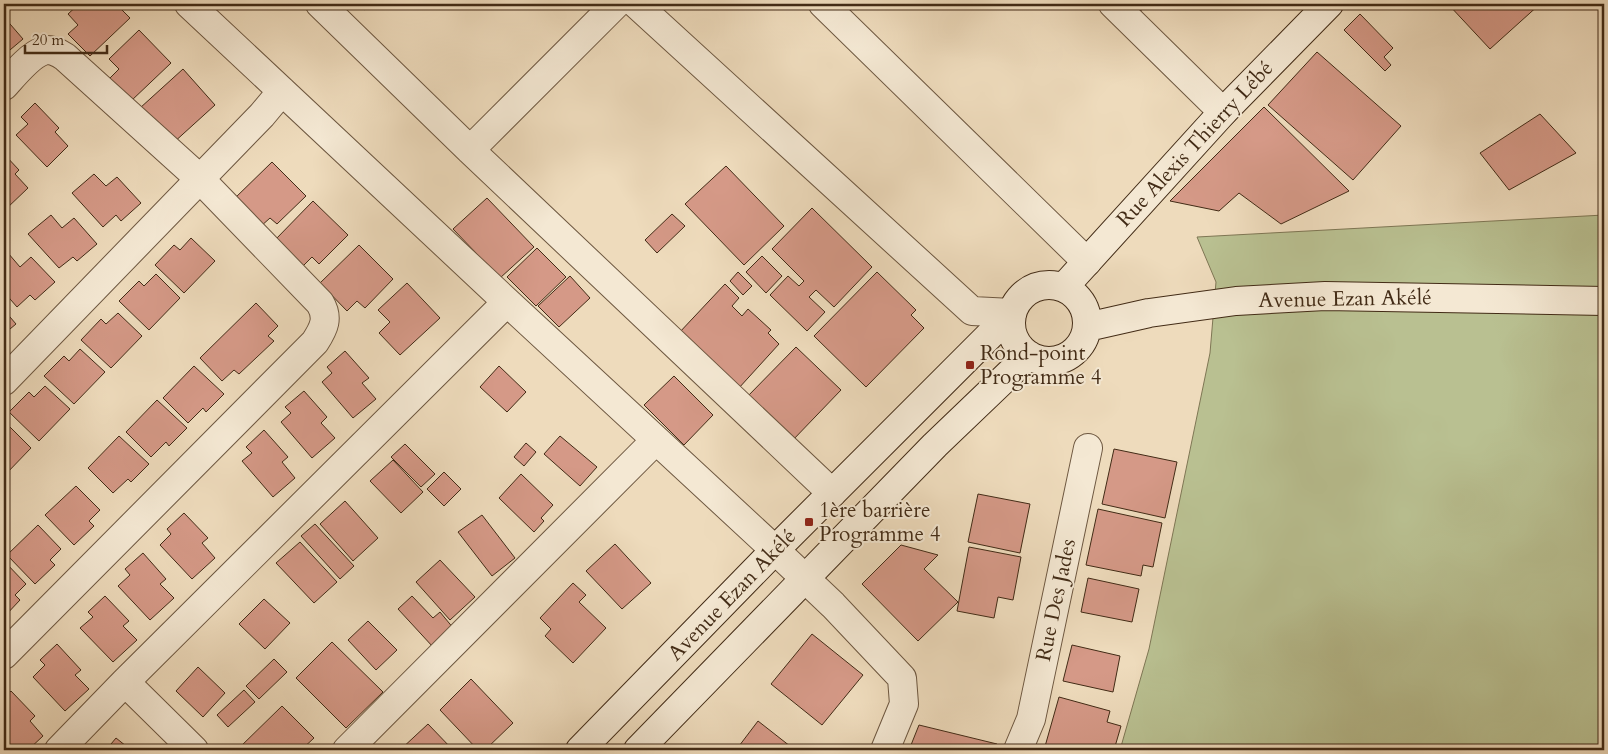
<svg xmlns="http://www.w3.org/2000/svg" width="1608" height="754" viewBox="0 0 1608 754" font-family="Cardo,serif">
<rect width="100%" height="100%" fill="#eedbbc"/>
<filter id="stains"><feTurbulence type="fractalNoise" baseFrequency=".004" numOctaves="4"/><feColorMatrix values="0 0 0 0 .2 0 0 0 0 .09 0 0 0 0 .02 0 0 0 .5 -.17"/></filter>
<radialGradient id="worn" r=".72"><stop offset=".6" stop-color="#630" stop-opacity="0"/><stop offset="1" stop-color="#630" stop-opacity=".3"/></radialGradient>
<path fill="#b9c091" stroke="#7e7654" d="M1604,215V750H1120L1149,649L1210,353L1216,282L1197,237Z"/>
<path fill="#d59987" stroke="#422b16" d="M79,4H116L130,18L90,56L68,34L78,25L68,14Z
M358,4H370L365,10Z
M1131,4H1150L1140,11Z
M1448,4H1540L1490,49Z
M1360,14L1393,48L1384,57L1391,65L1385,71L1344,30Z
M4,17L23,39L4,55Z
M139,30L171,63L131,101L109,79L119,69L109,59Z
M1317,52L1401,126L1353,180L1268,105Z
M183,69L215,105L172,144L140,108Z
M35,103L59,128L55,132L68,146L47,167L16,135L28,124L21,117Z
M1264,107L1349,191L1281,224L1239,193L1219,211L1170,201Z
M1540,114L1576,153L1509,190L1480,153Z
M4,154L19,170L15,174L28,188L6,209L4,206Z
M272,162L306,196L277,224L270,218L260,227L233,200Z
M726,166L784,226L744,265L685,204Z
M94,174L106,186L117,177L141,203L121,221L116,215L103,227L72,193Z
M487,198L534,247L500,278L453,229Z
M313,201L348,235L319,264L312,257L302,267L275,240Z
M812,208L872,267L834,307L816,290L809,297L825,312L807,331L770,295L788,276L799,286L804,281L772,249Z
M672,214L685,226L657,253L645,240Z
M51,215L62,228L74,218L97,244L77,261L73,257L59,268L28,234Z
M191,238L215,261L184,293L155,265L174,245L180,250Z
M359,245L393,279L365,308L357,301L347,311L320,283Z
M537,248L566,277L536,306L507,277Z
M8,253L20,267L31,257L55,282L35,300L30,295L17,307L4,292V257Z
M762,256L782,276L766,293L746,272Z
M738,272L752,286L743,295L730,281Z
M877,272L916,310L911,315L924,328L866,387L814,336Z
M156,274L180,298L149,330L119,301L139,281L144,286Z
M570,276L590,298L559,327L538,306Z
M407,283L440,318L400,355L379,333L390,322L378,310Z
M725,284L739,298L732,306L742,316L748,309L771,330L768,333L779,344L738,389L678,334Z
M256,303L278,326L268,336L274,341L239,374L234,370L222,381L200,358Z
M4,310L16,324L4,334Z
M118,313L142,336L111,368L81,340L101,319L106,324Z
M796,347L841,390L791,442L746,398Z
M80,349L105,372L74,404L44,376L64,356L69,361Z
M345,351L369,378L362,383L376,399L353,418L322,382L332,373L327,367Z
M194,366L224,394L206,412L203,408L188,423L163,398Z
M499,366L526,392L507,412L480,387Z
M674,376L713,415L684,445L644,405Z
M45,386L70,409L39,441L9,412L29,392L34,397Z
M304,391L327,417L321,423L335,438L312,458L281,422L291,413L285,407Z
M157,400L187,428L169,446L166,442L151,457L126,432Z
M7,424L31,448L4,476V428Z
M264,430L288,457L282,462L295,478L273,497L242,461L252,453L246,447Z
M119,436L149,464L131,482L128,479L113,493L88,468Z
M560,436L597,467L580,486L544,454Z
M526,443L536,452L524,466L514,457Z
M405,444L435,474L421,487L391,457Z
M1114,449L1177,462L1165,518L1102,504Z
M393,460L423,492L401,513L370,481Z
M444,472L461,489L444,506L427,489Z
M521,474L553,505L541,518L544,521L534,532L499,498Z
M76,486L100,510L89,521L94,526L74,545L45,515Z
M978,494L1030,504L1020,553L968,542Z
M345,501L378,538L353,561L320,524Z
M1098,509L1162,523L1153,567L1143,565L1141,576L1086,565Z
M184,513L208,538L202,543L215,558L192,579L160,545L171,534L167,529Z
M482,515L515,558L492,576L458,532Z
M315,524L354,566L340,579L301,536Z
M38,525L61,549L50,560L55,565L35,584L7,555Z
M300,542L337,582L314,603L276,563Z
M615,544L651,583L622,609L586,571Z
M901,545L938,555L924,569L958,602L918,641L862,584Z
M969,547L1021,557L1013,600L998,597L994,618L957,611Z
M143,553L166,579L160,584L174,598L150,620L118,586L130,575L125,569Z
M440,560L475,597L450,620L416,582Z
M4,561L26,584L15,595L20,600L4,617Z
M1088,578L1139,589L1132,622L1081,612Z
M573,583L586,595L579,602L606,628L573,663L545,636L551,629L540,618Z
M105,596L129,621L123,626L137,640L113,662L80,628L93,617L88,612Z
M412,596L433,618L440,612L454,629L433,647L398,609Z
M264,599L290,623L265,649L239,624Z
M368,621L397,650L376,670L348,640Z
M812,634L863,675L822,725L771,684Z
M332,642L383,692L346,728L296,678Z
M57,644L81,670L75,675L89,689L65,711L33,677L45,665L40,660Z
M1072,645L1120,656L1113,692L1063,681Z
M274,659L287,672L259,699L246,686Z
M198,667L225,693L203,717L176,691Z
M471,679L513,723L485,750H478L440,710Z
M244,690L255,702L228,727L217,715Z
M11,691L35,716L30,721L43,736L28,750H12L4,741V698Z
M1059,697L1110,711L1107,722L1121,726L1114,750H1044Z
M282,706L314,738L301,750H237Z
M758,721L795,750H736Z
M428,724L453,750H400Z
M919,725L997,744L995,750H909Z
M116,738L131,750H106Z"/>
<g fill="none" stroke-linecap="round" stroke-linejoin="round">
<g stroke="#6d5740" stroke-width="30">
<path id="street" d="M189,4L507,302L775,550L833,605L902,678L904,704L885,750
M320,4L470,150L832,493
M636,4L972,311L1012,313
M823,4L1087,262
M1113,4L1223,112
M4,86C13,76 30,55 43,51C50,48 59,53 65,57L200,179L320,303C329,318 324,328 315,342L4,655
M470,150L616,4
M4,381L262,115L282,91
M125,682L194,750
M59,750L125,682L507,302
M347,750L656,440
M1018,750L1031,719L1088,448"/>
</g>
<g stroke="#422b16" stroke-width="30">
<path id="secondary" d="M1011 323a38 38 0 1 1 76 0a38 38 0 1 1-76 0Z
M1064,287L1223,112L1329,4
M1087,327L1149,313L1236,301L1325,296L1604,301
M580,750L775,550L1012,313
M638,750L935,445L1029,355"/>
</g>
<use href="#street" stroke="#f4e8d3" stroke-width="28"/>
<use href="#secondary" stroke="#f4e8d3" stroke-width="28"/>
</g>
<g fill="#8f2418" stroke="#f4e8d3" stroke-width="2">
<rect x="965" y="360" width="10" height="10" rx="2.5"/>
<rect x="804" y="517" width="10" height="10" rx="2.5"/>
</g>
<g text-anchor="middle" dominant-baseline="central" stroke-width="4" stroke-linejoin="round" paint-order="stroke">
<g font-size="21" fill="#422b16" stroke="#f4e8d3">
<text transform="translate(1195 144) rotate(-47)">Rue Alexis Thierry Lébé</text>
<text transform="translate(1345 299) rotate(-1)">Avenue Ezan Akélé</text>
<text transform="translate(732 595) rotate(-46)">Avenue Ezan Akélé</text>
<text transform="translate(1056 600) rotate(-78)">Rue Des Jades</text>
</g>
<g font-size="21" fill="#422b16" stroke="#f4e8d3" text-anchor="start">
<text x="980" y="353">Rond-point<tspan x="980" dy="24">Programme 4</tspan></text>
<text x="819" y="510">1ère barrière<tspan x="819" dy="24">Programme 4</tspan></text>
</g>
</g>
<rect width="1608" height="754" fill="none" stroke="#eedbbc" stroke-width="20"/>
<rect x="5" y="5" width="1598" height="744" fill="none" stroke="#422b16" stroke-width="2.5"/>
<rect x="10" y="10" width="1588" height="734" fill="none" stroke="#422b16"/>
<path d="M25 45v8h82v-8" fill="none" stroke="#422b16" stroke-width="2.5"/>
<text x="32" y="45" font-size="15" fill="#422b16" stroke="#f4e8d3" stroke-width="4" paint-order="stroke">20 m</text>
<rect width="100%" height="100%" filter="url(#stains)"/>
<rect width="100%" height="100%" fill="url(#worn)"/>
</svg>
